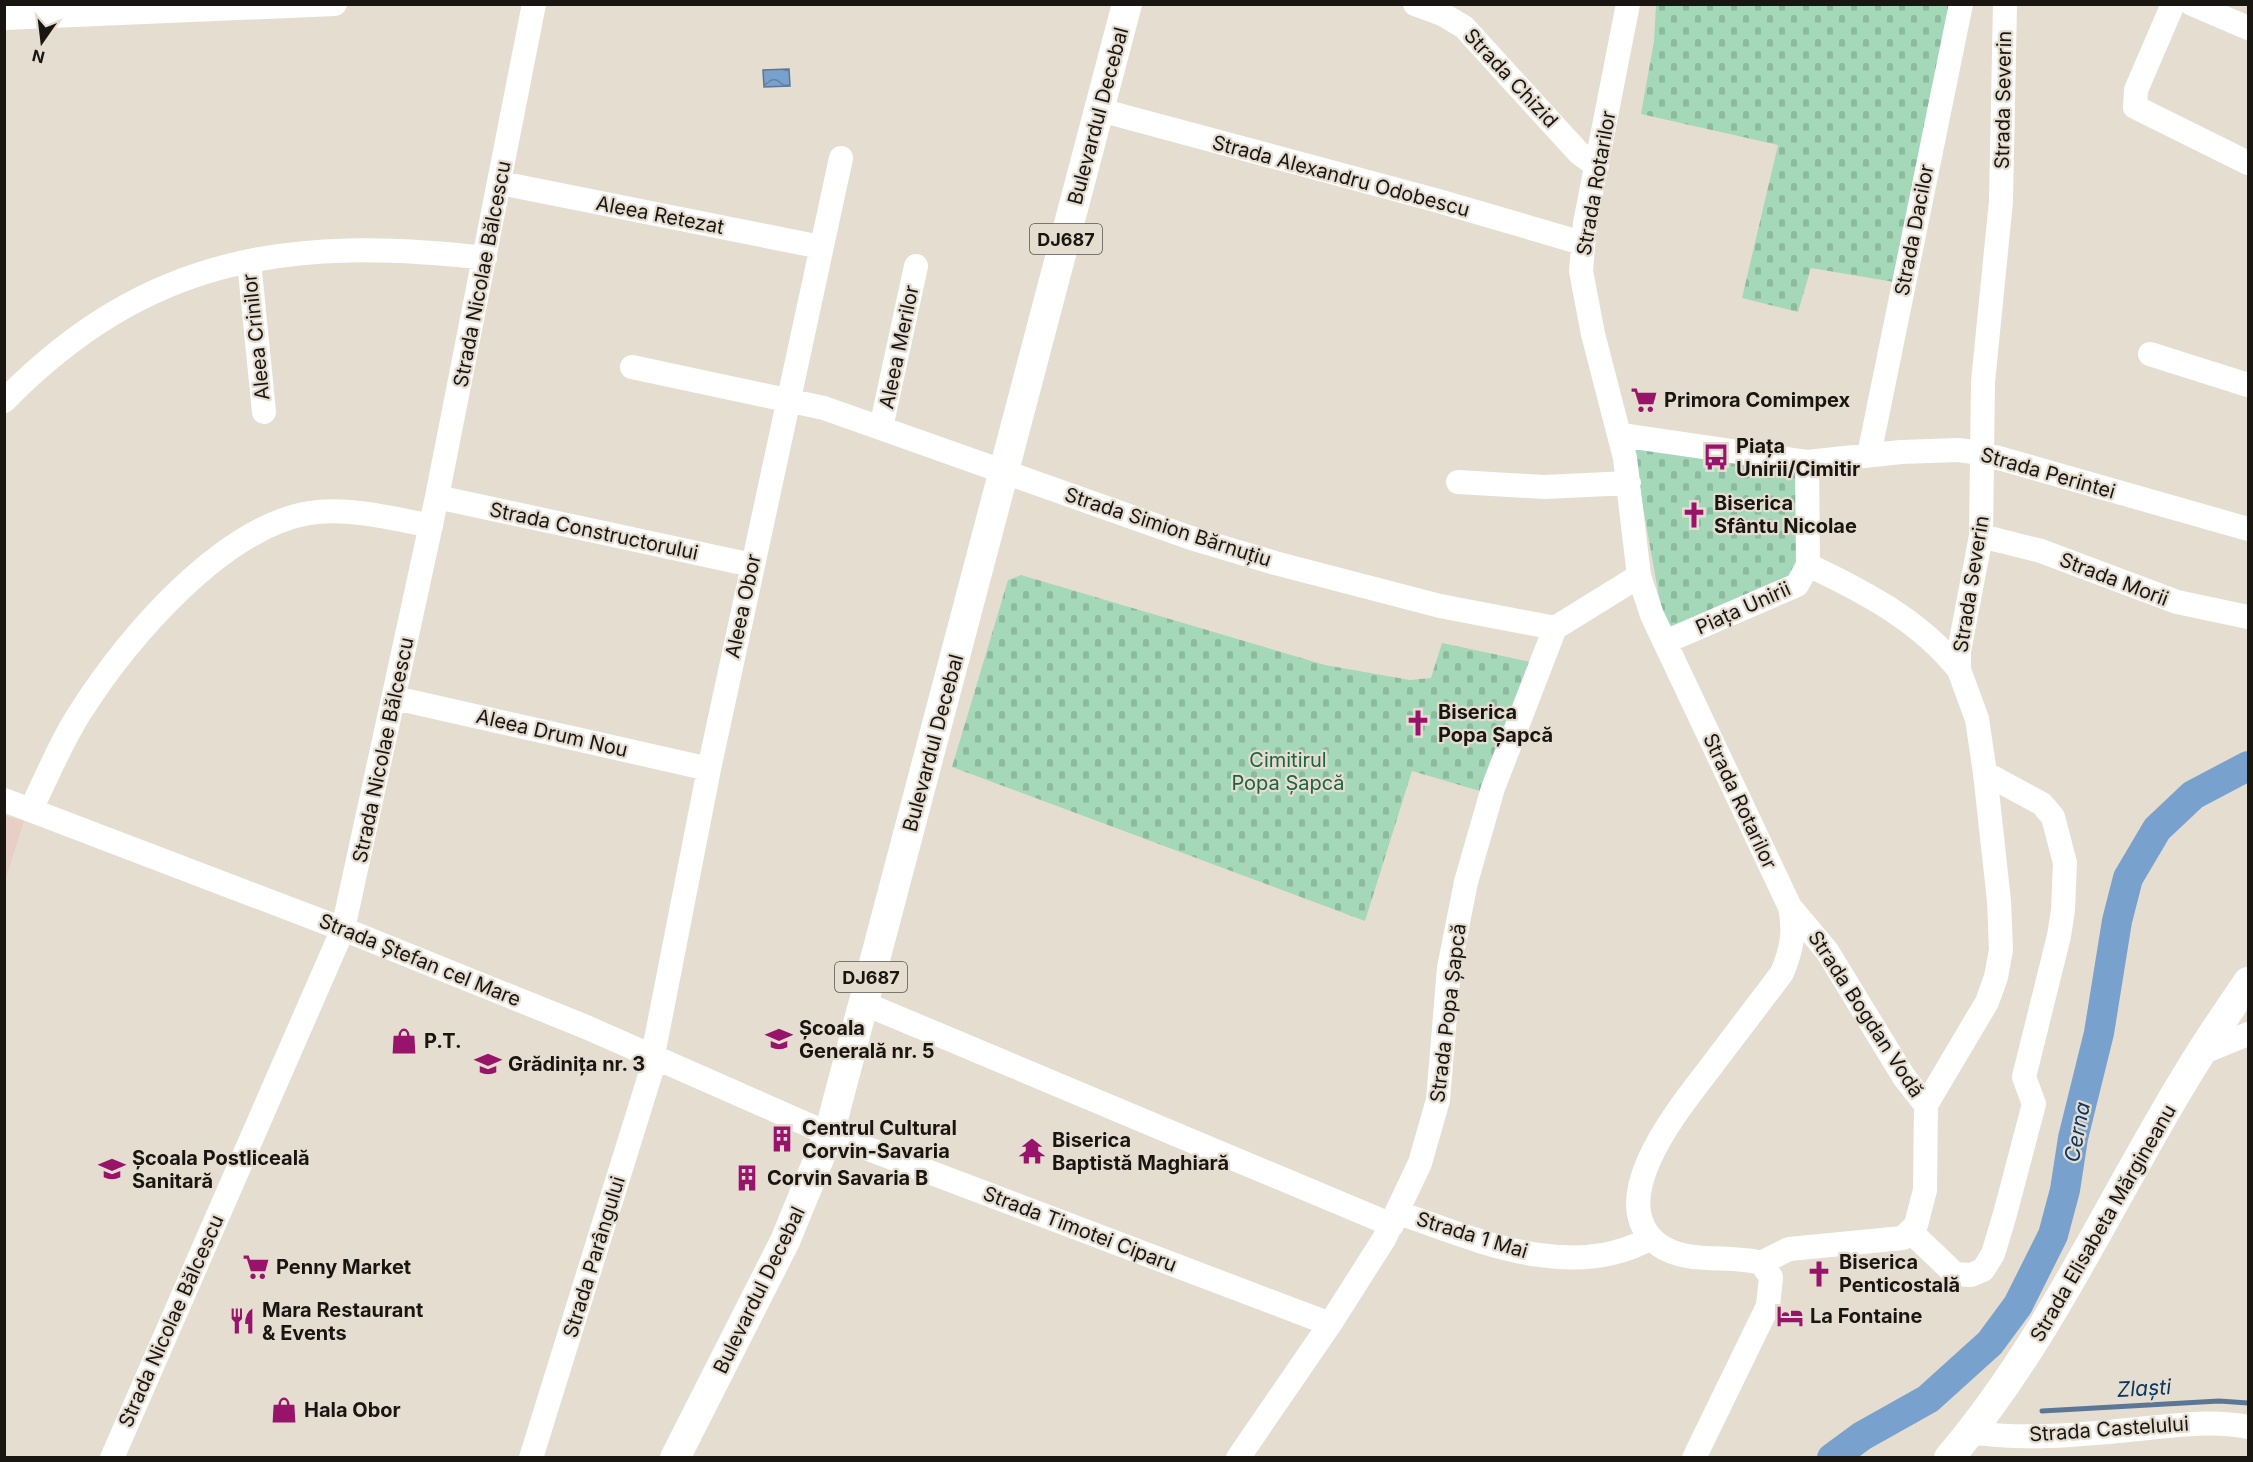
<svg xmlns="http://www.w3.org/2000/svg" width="2253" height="1462" viewBox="0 0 2253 1462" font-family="Inter,sans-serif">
<defs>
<pattern id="cemetery-stones" width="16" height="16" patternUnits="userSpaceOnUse" patternTransform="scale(1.5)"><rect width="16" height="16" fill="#a4d8b9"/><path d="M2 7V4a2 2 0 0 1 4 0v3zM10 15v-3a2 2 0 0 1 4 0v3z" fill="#8db99e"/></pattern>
<pattern id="water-waves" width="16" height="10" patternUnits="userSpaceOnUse" patternTransform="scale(1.5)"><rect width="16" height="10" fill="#78a1ce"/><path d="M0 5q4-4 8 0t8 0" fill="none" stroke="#6282a6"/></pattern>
</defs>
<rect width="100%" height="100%" fill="#e6ddd1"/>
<path fill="#e7cfc6" d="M5,816L24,821L5,881L4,816Z"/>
<path fill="url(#cemetery-stones)" d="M1656,5H1953L1894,282L1811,268L1798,312L1742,298L1778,145L1641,114L1654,41Z
M1632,446L1804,472L1797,563L1787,579L1673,630L1663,619Z
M1021,575L1325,665L1410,680L1431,678L1442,643L1531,662L1480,791L1412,771L1365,921L952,767L1008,580Z"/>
<path fill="url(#water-waves)" stroke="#5c7796" stroke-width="1.5" d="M789,69L790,86L764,87L763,70Z"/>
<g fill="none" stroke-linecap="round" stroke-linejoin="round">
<path stroke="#5c7796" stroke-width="5" d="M2042,1411L2219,1401L2248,1403"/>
<path stroke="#78a1ce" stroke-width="30" d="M1832,1458L1862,1436L1928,1399L1990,1343L2018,1305L2053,1235L2065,1190L2073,1138L2099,1033L2117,921L2128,878L2157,829L2193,795L2248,766"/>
<path stroke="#fff" stroke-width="24" d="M1415,4L1442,14L1464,27L1579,153L1597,166
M1628,4L1585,223L1581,271L1593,334L1625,458L1639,576L1652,615L1790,907C1795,932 1792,949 1782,973C1760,1002 1738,1031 1716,1060C1687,1099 1598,1200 1659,1245C1687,1265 1730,1254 1761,1263L1771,1277L1768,1306L1694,1458
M2173,4L2136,90L2135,107L2248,163
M2192,4L2248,28
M4,18L335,4
M1100,110L1435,200L1582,243
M500,183L821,247
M249,261L264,412
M2150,354L2248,385
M632,367L824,408L1191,538L1275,563L1440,606L1555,628
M4,401C147,255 291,236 485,258
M881,428L916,266
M1621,435L1807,462L1901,452L1958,450L1981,453L2248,529
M1869,455L1961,4
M1458,482L1544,487L1629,483
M437,497L752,565
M1981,536L2041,551L2177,602L2248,617
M1808,565C1863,591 1921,621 1959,670
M1665,642L1797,585L1808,565L1807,462
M395,698L709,769
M4,800L353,933L586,1027L829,1134L1330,1324
M31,809C48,775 62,739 83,708C128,637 222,528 309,513C348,507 392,518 431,526
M863,1003L1392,1225
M2199,1054L2248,1034
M653,1055L709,769L841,158
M1926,1105L1987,1002L1996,977L2001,950L1999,901L1985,773L1977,719L1959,670V651L1981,536L1983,382L2001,201L2005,4
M1399,1213C1477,1240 1571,1283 1651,1238
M1911,1232L1955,1274L1971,1275L1983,1270L1993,1254L2005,1214L2034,1104L2024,1077L2059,936L2063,910L2065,863L2053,817L2042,804L1985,773
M1761,1263L1789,1249L1903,1238L1916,1225L1925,1190L1926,1105L1904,1077L1827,951L1790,907
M1970,1432C2025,1441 2084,1434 2139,1429C2176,1425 2212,1420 2248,1427
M112,1458L343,929L437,497L534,4
M531,1458L656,1056
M1238,1458L1330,1324L1384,1239L1420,1163L1438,1100L1449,968L1466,882L1493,788L1555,628L1639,576"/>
<path stroke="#fff" stroke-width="30" d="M675,1458L785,1241L829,1134L1127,4
M1949,1458C2053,1336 2115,1188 2200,1054C2215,1030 2232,1006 2248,982"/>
</g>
<defs>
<g id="supermarket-bare" transform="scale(2.07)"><path d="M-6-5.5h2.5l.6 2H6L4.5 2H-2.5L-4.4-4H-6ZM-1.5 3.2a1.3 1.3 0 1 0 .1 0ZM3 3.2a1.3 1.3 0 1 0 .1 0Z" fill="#98146a" stroke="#e6ddd1" stroke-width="2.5" paint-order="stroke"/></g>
<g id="bus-bare" transform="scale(2.07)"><path d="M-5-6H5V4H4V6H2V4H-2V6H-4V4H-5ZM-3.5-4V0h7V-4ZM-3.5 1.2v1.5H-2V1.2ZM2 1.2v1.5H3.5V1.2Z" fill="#98146a" stroke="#e6ddd1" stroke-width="2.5" paint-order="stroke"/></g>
<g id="church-bare" transform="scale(2.07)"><path d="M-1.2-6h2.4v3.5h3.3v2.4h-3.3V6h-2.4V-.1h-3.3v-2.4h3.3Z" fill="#98146a" stroke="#e6ddd1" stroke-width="2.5" paint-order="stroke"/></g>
<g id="school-bare" transform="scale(2.07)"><path d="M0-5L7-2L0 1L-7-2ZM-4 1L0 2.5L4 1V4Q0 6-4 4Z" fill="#98146a" stroke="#e6ddd1" stroke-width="2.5" paint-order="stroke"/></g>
<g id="shop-bare" transform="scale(2.07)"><path d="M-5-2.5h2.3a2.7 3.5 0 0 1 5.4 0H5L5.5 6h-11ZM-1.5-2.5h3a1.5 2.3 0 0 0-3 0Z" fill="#98146a" stroke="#e6ddd1" stroke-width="2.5" paint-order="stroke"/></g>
<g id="building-bare" transform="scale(2.07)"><path d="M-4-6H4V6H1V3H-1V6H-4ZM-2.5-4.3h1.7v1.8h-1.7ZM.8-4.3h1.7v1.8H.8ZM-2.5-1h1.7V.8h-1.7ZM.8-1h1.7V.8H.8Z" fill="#98146a" stroke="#e6ddd1" stroke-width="2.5" paint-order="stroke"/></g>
<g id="temple-bare" transform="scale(2.07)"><path d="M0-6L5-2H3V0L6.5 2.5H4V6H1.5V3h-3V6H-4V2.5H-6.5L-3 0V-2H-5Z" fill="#98146a" stroke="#e6ddd1" stroke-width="2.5" paint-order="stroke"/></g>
<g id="university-bare" transform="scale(2.07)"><path d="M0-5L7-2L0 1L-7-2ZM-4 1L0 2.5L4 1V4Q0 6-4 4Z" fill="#98146a" stroke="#e6ddd1" stroke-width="2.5" paint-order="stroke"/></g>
<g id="hotel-bare" transform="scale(2.07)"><path d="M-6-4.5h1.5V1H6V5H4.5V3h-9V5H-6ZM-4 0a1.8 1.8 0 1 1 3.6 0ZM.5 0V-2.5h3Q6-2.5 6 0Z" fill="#98146a" stroke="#e6ddd1" stroke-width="2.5" paint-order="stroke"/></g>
<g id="restaurant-bare" transform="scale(2.07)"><path d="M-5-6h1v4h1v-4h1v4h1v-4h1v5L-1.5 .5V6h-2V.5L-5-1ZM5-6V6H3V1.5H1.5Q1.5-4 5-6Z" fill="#98146a" stroke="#e6ddd1" stroke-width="2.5" paint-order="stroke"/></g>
</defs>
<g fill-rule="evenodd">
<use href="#supermarket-bare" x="1644" y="400"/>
<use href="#bus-bare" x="1716" y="457"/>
<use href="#church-bare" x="1694" y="515"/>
<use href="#church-bare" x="1418" y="723"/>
<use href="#school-bare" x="779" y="1039"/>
<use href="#shop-bare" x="404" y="1041"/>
<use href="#school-bare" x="488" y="1064"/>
<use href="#building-bare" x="782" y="1139"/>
<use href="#temple-bare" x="1032" y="1151"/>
<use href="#university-bare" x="112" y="1169"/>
<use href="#building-bare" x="747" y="1178"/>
<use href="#supermarket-bare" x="256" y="1267"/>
<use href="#church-bare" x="1819" y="1274"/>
<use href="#hotel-bare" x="1790" y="1316"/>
<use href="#restaurant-bare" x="242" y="1321"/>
<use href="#shop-bare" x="284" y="1410"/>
</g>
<g text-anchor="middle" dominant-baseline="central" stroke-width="4.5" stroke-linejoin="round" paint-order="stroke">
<g fill="#e6ddd1" stroke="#56524b" stroke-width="1.5">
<rect x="1030" y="224" width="72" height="30" rx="4.5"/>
<rect x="835" y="962" width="72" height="30" rx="4.5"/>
</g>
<g font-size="18" font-weight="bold" fill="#191612">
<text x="1066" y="239">DJ687</text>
<text x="871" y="977">DJ687</text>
</g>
<g font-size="20" fill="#191612" stroke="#e6ddd1">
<text transform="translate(1511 78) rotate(47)">Strada Chizid</text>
<text transform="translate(2003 100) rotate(-89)">Strada Severin</text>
<text transform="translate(1098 116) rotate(-75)">Bulevardul Decebal</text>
<text transform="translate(1341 176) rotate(15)">Strada Alexandru Odobescu</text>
<text transform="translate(1596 183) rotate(-80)">Strada Rotarilor</text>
<text transform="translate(660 215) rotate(11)">Aleea Retezat</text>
<text transform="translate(1914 230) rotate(-79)">Strada Dacilor</text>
<text transform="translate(482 274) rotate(-79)">Strada Nicolae Bălcescu</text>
<text transform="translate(256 337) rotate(-96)">Aleea Crinilor</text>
<text transform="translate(899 347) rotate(-78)">Aleea Merilor</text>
<text transform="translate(2048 473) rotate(16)">Strada Perintei</text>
<text transform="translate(1168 527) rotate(18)">Strada Simion Bărnuțiu</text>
<text transform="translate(594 531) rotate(12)">Strada Constructorului</text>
<text transform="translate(2114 579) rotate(21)">Strada Morii</text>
<text transform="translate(1971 584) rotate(-81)">Strada Severin</text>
<text transform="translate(743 606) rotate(-78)">Aleea Obor</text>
<text transform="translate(1743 608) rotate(-24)">Piața Unirii</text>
<text transform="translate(552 733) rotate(13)">Aleea Drum Nou</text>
<text transform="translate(933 743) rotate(-75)">Bulevardul Decebal</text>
<text transform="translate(383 750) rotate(-78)">Strada Nicolae Bălcescu</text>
<text transform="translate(1740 801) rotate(65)">Strada Rotarilor</text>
<text transform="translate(420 960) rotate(22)">Strada Ștefan cel Mare</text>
<text transform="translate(1448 1013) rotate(-83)">Strada Popa Șapcă</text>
<text transform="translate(1866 1014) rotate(57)">Strada Bogdan Vodă</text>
<text transform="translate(2103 1223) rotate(-60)">Strada Elisabeta Mărgineanu</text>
<text transform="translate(1080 1229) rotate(21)">Strada Timotei Ciparu</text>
<text transform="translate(1472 1235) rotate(17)">Strada 1 Mai</text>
<text transform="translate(594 1257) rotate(-73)">Strada Parângului</text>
<text transform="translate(759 1290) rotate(-64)">Bulevardul Decebal</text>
<text transform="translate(171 1321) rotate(-66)">Strada Nicolae Bălcescu</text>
<text transform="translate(2109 1429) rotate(-4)">Strada Castelului</text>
</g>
<g font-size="20" font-weight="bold" fill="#191612" stroke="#e6ddd1" text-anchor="start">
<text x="1664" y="400">Primora Comimpex</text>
<text x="1736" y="446">Piața<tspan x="1736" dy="23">Unirii/Cimitir</tspan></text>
<text x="1714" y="503">Biserica<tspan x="1714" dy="23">Sfântu Nicolae</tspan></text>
<text x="1438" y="712">Biserica<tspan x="1438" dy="23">Popa Șapcă</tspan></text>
<text x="799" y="1028">Școala<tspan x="799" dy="23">Generală nr. 5</tspan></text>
<text x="424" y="1041">P.T.</text>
<text x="508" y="1064">Grădinița nr. 3</text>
<text x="802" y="1128">Centrul Cultural<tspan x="802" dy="23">Corvin-Savaria</tspan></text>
<text x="1052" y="1140">Biserica<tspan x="1052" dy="23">Baptistă Maghiară</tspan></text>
<text x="132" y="1158">Școala Postliceală<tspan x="132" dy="23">Sanitară</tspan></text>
<text x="767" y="1178">Corvin Savaria B</text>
<text x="1839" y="1262">Biserica<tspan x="1839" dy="23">Penticostală</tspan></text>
<text x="276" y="1267">Penny Market</text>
<text x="262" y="1310">Mara Restaurant<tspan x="262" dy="23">&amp; Events</tspan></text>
<text x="1810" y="1316">La Fontaine</text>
<text x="304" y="1410">Hala Obor</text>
</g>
<g font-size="20" fill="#1d6341" stroke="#e6ddd1">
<text x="1288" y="760">Cimitirul<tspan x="1288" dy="23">Popa Șapcă</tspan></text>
</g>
<g font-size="21" font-style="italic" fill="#0a3862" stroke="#e6ddd1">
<text transform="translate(2077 1132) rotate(-79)">Cerna</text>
<text transform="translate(2144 1388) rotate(-3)">Zlaști</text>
</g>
</g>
<rect width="2253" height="1462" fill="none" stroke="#191612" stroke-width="12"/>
<g transform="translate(42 42) rotate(194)" stroke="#e6ddd1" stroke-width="4.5" paint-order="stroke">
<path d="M0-4.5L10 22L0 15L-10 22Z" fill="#191612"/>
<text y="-9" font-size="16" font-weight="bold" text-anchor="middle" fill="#191612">N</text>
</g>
</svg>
